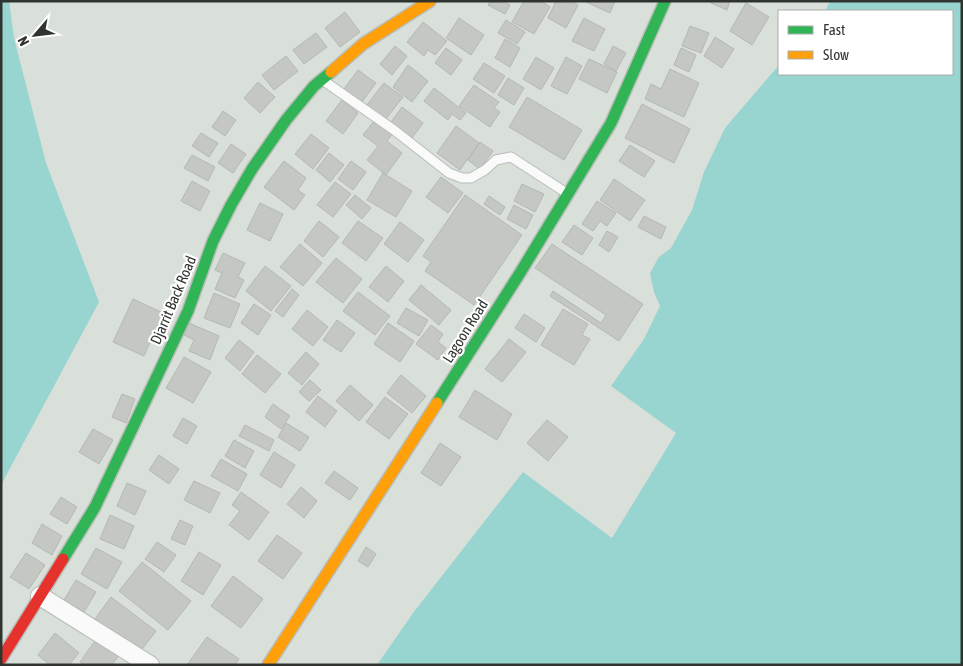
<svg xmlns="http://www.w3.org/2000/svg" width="963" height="666" viewBox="0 0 963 666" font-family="'Asap Condensed',sans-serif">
<rect width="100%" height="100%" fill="#d9dfd9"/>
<path fill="#98d4d0" d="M1,1H9L14,38L46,163L99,302L1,485Z
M830,1H962V665H377L413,613L523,472L612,538L676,433L611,386L644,339L660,306L654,292L650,273L659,257L671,248L692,210L704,172L725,128L779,65V74H952V11H825Z"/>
<path fill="#c4c7c2" stroke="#b5b9b4" d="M490,1H503L510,5L505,14L488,5Z
M524,1H541L550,7L534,34L512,22Z
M556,1H571L578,5L566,28L548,18Z
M584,1H615L610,13Z
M712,1H730L727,10L711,3Z
M746,3L769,17L752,45L730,31Z
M345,12L360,32L340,47L325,28Z
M459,18L484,35L471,55L446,38Z
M584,18L605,29L594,51L572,41Z
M506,20L525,32L517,44L498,33Z
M423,22L447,41L435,55L428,50L424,56L407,42Z
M690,26L709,33L701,53L682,46Z
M316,33L327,47L304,64L293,50Z
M715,37L734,49L722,68L704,56Z
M505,39L520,48L510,67L495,58Z
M395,46L407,56L392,75L380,64Z
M613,46L626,53L616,71L604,64Z
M446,48L462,60L451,75L435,63Z
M681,48L696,55L689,72L674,65Z
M286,56L298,71L274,90L262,75Z
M536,57L554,68L541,90L523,79Z
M566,57L582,66L567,94L551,86Z
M589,59L617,72L607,93L579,79Z
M484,63L505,76L494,93L473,79Z
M408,65L428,81L412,102L393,87Z
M670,69L699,83L684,117L645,99L651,84L661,89Z
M358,70L376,83L361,103L344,89Z
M508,78L524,88L514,105L498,95Z
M258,82L275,97L260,113L244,98Z
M384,83L403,97L385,120L366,106Z
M474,85L499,102L494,108L500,112L490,127L459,106Z
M434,88L466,113L460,120L452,114L448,120L424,101Z
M527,97L582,130L564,160L509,127Z
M342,100L358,113L343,134L326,121Z
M642,104L690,129L674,163L625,138Z
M402,107L423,123L412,138L391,122Z
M223,111L236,120L225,136L212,127Z
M375,120L393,133L387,141L402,153L386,175L367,160L378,146L363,135Z
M456,126L479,143L460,170L437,153Z
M201,133L218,143L209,157L192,146Z
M311,134L329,148L313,169L295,154Z
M480,142L493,151L480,169L468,160Z
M231,144L246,154L233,173L218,163Z
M630,145L655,161L644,177L619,161Z
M329,153L344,165L330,182L316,170Z
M192,155L215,167L208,181L184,168Z
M284,161L306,178L298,190L305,195L294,210L264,187Z
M351,161L366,172L353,190L338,179Z
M383,173L412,191L396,217L367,200Z
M441,177L463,193L448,213L426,197Z
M614,179L645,200L630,221L600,200Z
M192,181L210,191L200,211L181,201Z
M335,182L351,194L333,217L317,205Z
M522,184L544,194L535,212L514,201Z
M355,195L371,208L362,219L346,205Z
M465,195L522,235L474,305L425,271L431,262L423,256Z
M489,196L505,207L500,215L484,204Z
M597,201L616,213L607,226L600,221L593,231L582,224Z
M260,203L283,214L270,241L247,230Z
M514,205L533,215L526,229L507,219Z
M644,216L666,227L661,239L638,227Z
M319,221L339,237L323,257L304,241Z
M358,221L383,238L366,261L342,243Z
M400,222L424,240L408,262L384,244Z
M574,225L593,238L582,255L562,242Z
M607,231L618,237L609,252L599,245Z
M300,244L322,263L303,286L280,267Z
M552,244L643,304L619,341L550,296L553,291L601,323L606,315L535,268Z
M223,253L245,263L238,277L244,280L235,298L215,289L222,273L215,270Z
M336,258L362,279L343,303L316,282Z
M265,266L291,286L271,311L246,291Z
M386,266L404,281L388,302L369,287Z
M421,285L451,310L439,325L409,300Z
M292,289L299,295L283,317L275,311Z
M358,292L390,316L375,335L343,311Z
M214,293L240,304L230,328L204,318Z
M133,299L163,313L144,356L113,342Z
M254,304L271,315L258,335L241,323Z
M406,308L428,320L419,336L397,323Z
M563,309L588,324L582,335L590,339L574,365L541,345Z
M307,310L328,327L313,346L292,329Z
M524,314L545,328L536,342L515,328Z
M337,320L355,333L341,352L323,340Z
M189,323L219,336L210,360L189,351L194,340L184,335Z
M388,323L414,341L400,362L374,344Z
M431,325L443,334L438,342L446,348L438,360L416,344Z
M509,339L526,352L502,382L485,369Z
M239,340L254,352L240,371L225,358Z
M306,352L319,364L302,385L288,373Z
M257,355L281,374L265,393L242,374Z
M184,357L211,372L193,403L166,388Z
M401,375L426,396L412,413L387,393Z
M310,380L321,390L309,401L299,392Z
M350,385L373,405L359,421L336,401Z
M475,390L512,414L497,440L459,417Z
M122,394L135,399L126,423L112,417Z
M318,396L337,411L325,427L306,412Z
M385,397L408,414L389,439L366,422Z
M273,404L290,416L281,429L265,417Z
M183,418L197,426L187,444L173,436Z
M547,420L568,437L548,461L527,443Z
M286,423L309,437L300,451L278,437Z
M245,425L274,440L269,451L239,436Z
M93,429L113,440L99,464L79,452Z
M234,440L254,451L245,468L225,456Z
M440,443L461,457L441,486L421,473Z
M274,452L295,465L281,488L260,475Z
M159,455L179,469L169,484L149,470Z
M221,459L247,474L238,491L211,476Z
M334,471L358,488L350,500L325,483Z
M194,481L220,493L210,513L184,500Z
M127,483L146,491L135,515L117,506Z
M301,487L317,501L304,518L287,504Z
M241,492L269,512L249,540L229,525L240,511L232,505Z
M61,497L77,507L67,524L50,514Z
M110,515L134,526L124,549L100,539Z
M180,520L193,526L185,545L171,539Z
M42,524L62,536L52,555L32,543Z
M277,535L302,553L283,579L258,561Z
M157,542L176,555L164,572L145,559Z
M366,547L376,554L368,567L358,561Z
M96,548L122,562L107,589L81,574Z
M199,552L221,565L203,595L181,581Z
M26,553L45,565L29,589L10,577Z
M142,562L191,601L168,630L119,591Z
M233,576L263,599L241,628L211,606Z
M76,580L96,592L84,612L64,600Z
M111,597L156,631L139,653L95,619Z
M55,633L79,653L69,665H50L38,655Z
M207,637L239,659L235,665H187Z
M97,638L120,654L112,665H84L80,662Z"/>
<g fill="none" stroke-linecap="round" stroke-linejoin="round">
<g stroke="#b8bdb8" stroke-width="11">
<path id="lane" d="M324,81L394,130L449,173L462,178H471L485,170L496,160L511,157L565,192"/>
</g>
<g stroke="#b8bdb8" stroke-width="20">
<path id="street" d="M40,596L150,665"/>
</g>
<g stroke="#b8bdb8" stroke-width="14">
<path id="fast" d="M437,403L520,273L611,123L665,1
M63,559L95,507L188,311L213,241L231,205L252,169L286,120L314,86L331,72"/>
</g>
<g stroke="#b8bdb8" stroke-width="14">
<path id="slow" d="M331,72L363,44L430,1
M268,665L437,403"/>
</g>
<g stroke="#b8bdb8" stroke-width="14">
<path id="jam" d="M1,659L63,559"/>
</g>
<use href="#lane" stroke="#f9faf9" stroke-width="9"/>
<use href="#street" stroke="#f9faf9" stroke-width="18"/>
<use href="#fast" stroke="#30b455" stroke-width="11"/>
<use href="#slow" stroke="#ff9f0a" stroke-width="11"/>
<use href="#jam" stroke="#e5322d" stroke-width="11"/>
</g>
<g text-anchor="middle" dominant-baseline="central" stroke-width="4.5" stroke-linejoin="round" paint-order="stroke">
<g font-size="15" fill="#2f342f" stroke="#fff">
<text transform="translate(173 300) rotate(-67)">Djarrit Back Road</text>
<text transform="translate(465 331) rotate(-58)">Lagoon Road</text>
</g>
</g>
<rect width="963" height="666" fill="none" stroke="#2f342f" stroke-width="5"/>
<rect x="778" y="10" width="175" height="65" fill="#ffffff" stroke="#acaeac"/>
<rect x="788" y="26" width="25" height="8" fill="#30b455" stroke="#acaeac"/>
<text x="823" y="35" font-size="15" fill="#2f342f">Fast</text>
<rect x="788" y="51" width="25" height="8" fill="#ff9f0a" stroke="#acaeac"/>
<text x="823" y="60" font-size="15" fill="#2f342f">Slow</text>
<g transform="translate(35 35) rotate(242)" stroke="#ffffff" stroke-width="4" paint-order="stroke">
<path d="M0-4L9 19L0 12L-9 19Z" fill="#2f342f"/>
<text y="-8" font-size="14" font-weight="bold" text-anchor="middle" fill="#2f342f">N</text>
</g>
</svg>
